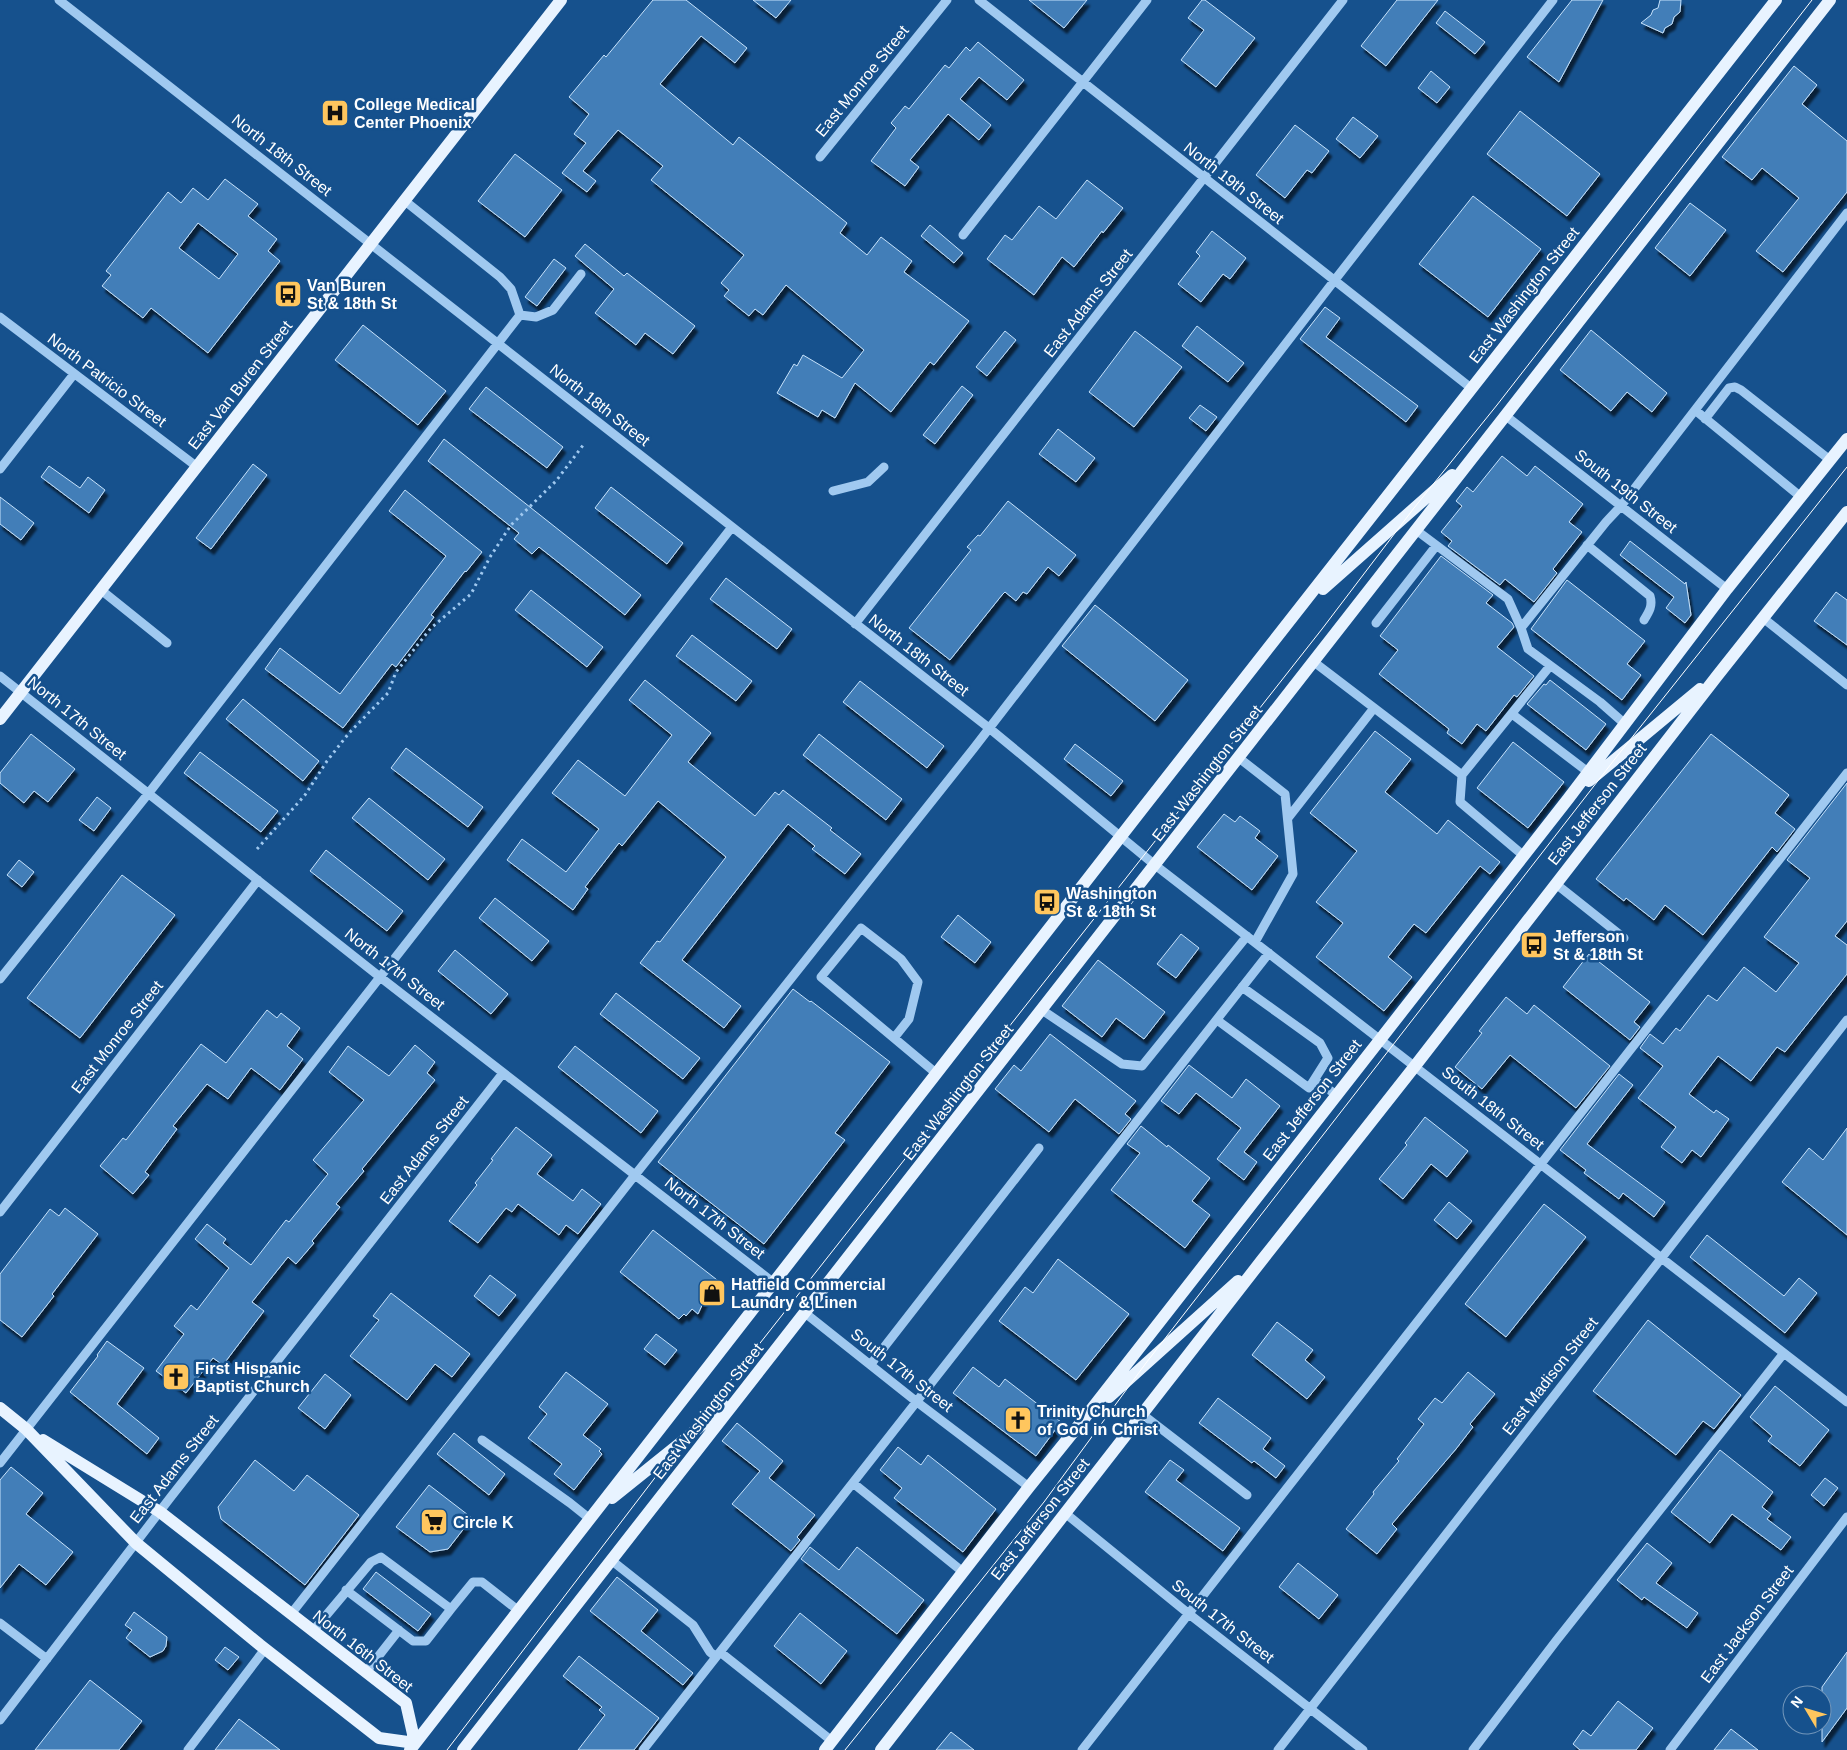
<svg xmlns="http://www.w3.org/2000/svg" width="1847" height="1750" viewBox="0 0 1847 1750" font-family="Helvetica,sans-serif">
<defs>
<filter id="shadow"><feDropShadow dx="3" dy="5.5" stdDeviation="1" flood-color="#0009"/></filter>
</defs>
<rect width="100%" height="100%" fill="#16518d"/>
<path fill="#437eb8" stroke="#c6e2fb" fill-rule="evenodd" filter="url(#shadow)" d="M653,0H686L747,48L735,63L701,36L660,84L733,145L739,137L847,223L840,233L867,255L881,237L912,261L904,272L969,321L934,365L930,362L891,412L855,383L835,418L822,410L818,417L777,393L794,364L797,366L803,355L842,378L864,350L786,285L763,315L755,309L749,316L724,296L729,290L721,283L744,255L651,180L663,166L618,130L583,171L596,181L587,192L562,173L586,143L574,134L589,114L569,97L604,55L606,57Z
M753,0H791L776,18Z
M1029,0H1087L1064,28Z
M1202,0H1205L1255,38L1216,87L1181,60L1204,30L1188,18Z
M1397,0H1438L1386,66L1361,46Z
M1572,0H1603L1559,82L1527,57Z
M1660,0H1681L1680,12L1674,17L1672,24L1665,28L1663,33L1641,23L1651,15L1653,10L1658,8Z
M1445,11L1485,42L1475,54L1436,23Z
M978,42L1024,80L1007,100L979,77L960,99L991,125L979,140L948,114L910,160L919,167L905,186L871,161L896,128L891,123L905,106L909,109L945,65L949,68L966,47L970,51Z
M1794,66L1817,85L1802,104L1847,141V192L1783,272L1756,251L1799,198L1762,168L1752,180L1722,157Z
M1431,71L1450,87L1437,103L1418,88Z
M1520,111L1600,174L1567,216L1487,154Z
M1353,117L1378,136L1360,158L1336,139Z
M1295,125L1329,151L1312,173L1307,170L1285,198L1256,175Z
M515,154L562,190L525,237L478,201Z
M225,179L258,204L248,216L277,239L268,251L280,261L208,353L151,308L143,318L102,286L111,275L106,271L168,192L181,203L193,188L208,200ZM198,223L238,254L219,279L179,248Z
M1087,180L1123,208L1103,233L1102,231L1074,267L1062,257L1034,295L987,259L1005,235L1012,240L1039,206L1056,219Z
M1473,196L1541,249L1488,317L1419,264Z
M1690,203L1726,230L1690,276L1655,248Z
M930,225L963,253L954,263L921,236Z
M1212,231L1246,258L1230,279L1223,274L1201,302L1178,284L1200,256L1196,252Z
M585,244L624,276L627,273L695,326L673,354L645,333L636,345L595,313L614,289L575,256Z
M554,259L566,268L537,306L525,297Z
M1325,307L1340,318L1326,337L1418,406L1406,422L1300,339Z
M363,325L446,391L418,425L335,360Z
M1197,326L1244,363L1228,382L1182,346Z
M1591,330L1667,393L1652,412L1627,392L1611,411L1560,370Z
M1005,331L1016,340L987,376L976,367Z
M1135,331L1182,367L1134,427L1089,392Z
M962,386L973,395L935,444L923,435Z
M486,387L563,447L547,468L469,409Z
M1200,405L1217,417L1206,431L1189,418Z
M1058,429L1095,458L1076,482L1039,454Z
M444,439L641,595L625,615L539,547L532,554L514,539L519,533L428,461Z
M1502,456L1527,476L1535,466L1583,504L1569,522L1582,532L1553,569L1557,573L1534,602L1505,579L1500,585L1448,546L1452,541L1441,532L1462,506L1456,501L1467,487L1473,492Z
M253,464L267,475L211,549L196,538Z
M49,466L80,488L88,477L105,490L89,513L41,477Z
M611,487L683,543L667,564L595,508Z
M405,490L482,552L466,572L465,571L431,615L434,617L396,667L392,664L343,728L265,669L280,648L340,694L446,556L389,511Z
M0,497L34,523L21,540L0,524Z
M1008,501L1076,555L1059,576L1048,567L1027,594L1023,592L1016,601L1005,592L1002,595L950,660L909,628L971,550L967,547L978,535L980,536Z
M1630,541L1685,584L1686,582L1691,615L1685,623L1666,608L1674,597L1620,555Z
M1441,556L1493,595L1486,603L1512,623L1514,627L1497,647L1534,676L1517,697L1514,695L1486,731L1477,724L1462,744L1447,733L1449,729L1379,674L1398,650L1380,636Z
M726,578L792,629L777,649L710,599Z
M1567,580L1645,641L1627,664L1641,675L1622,700L1531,629Z
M531,590L603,647L587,667L515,610Z
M1836,592L1847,600V645L1814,621Z
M1095,605L1188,680L1155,721L1062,646Z
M692,635L752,681L736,701L676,656Z
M645,680L711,733L688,762L755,816L775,792L779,795L783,790L832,828L830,830L861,854L845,874L812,849L815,846L788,824L682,960L741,1006L724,1028L640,963L657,941L660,942L726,857L658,801L622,846L619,843L585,887L588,889L573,910L507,860L522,839L566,872L599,829L552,793L578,760L625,796L672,735L629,700Z
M1550,680L1606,724L1586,750L1527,704L1544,684L1546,685Z
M860,681L944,746L927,768L843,702Z
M243,699L319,761L303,781L226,719Z
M1375,731L1411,759L1385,792L1437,834L1448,820L1500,862L1490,874L1480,866L1426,933L1414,924L1388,957L1412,977L1384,1011L1316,957L1343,923L1316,902L1357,851L1310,813Z
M31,734L75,769L48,802L34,791L24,803L0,783V773Z
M819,734L902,799L886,820L803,755Z
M1711,734L1789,795L1775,813L1795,829L1777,852L1772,847L1703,935L1665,905L1654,920L1626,898L1624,901L1596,879Z
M1513,742L1564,782L1528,828L1477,788Z
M1075,744L1123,781L1111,796L1064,759Z
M406,748L483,807L468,827L391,768Z
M200,752L278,811L261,832L184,773Z
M1847,783V921L1835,936L1847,945V974L1785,1052L1777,1047L1751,1081L1718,1056L1689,1094L1714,1113L1716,1110L1729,1119L1701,1157L1692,1150L1682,1163L1661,1147L1676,1127L1638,1098L1663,1066L1640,1048L1650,1034L1663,1044L1676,1028L1680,1031L1708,995L1717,1001L1744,967L1776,992L1799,963L1764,937L1810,878L1787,860Z
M97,797L111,808L94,831L79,820Z
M369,798L445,859L428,880L352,818Z
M1224,814L1235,822L1240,816L1260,831L1255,838L1278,856L1252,890L1197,847Z
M326,850L403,911L387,931L310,871Z
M19,860L34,872L22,887L7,875Z
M122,875L175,915L80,1038L27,998Z
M495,898L549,941L532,961L479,918Z
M958,915L991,942L975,963L941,937Z
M1181,934L1199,948L1176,978L1157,964Z
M455,950L508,994L491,1014L438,971Z
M1589,954L1650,1002L1634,1022L1640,1027L1630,1040L1563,987Z
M1098,960L1165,1012L1144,1039L1116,1018L1102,1037L1062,1006Z
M793,989L810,1002L811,1001L890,1062L835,1133L845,1140L764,1244L658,1162Z
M616,993L700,1058L683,1079L600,1014Z
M1506,997L1527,1014L1534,1005L1610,1066L1576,1108L1510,1055L1482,1089L1455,1067L1482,1033L1479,1031Z
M267,1010L277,1018L281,1013L300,1028L287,1046L303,1059L280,1090L251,1068L228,1099L207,1084L173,1126L177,1129L145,1172L149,1175L133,1194L100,1166L123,1138L126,1140L201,1044L226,1063Z
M1050,1034L1136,1101L1125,1114L1131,1119L1119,1134L1075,1099L1049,1132L995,1089L1014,1065L1021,1071Z
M415,1045L435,1062L427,1073L435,1080L362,1169L364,1171L336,1204L340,1207L312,1241L314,1243L296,1264L288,1257L252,1302L264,1311L235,1349L223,1365L213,1358L186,1393L156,1371L184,1334L174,1326L191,1305L197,1310L229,1268L195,1239L207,1224L226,1239L223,1243L251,1265L286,1220L289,1222L328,1174L313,1160L364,1100L329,1072L348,1046L389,1076Z
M575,1046L658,1111L641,1133L558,1067Z
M1189,1065L1232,1098L1246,1079L1280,1106L1244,1152L1257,1162L1244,1180L1217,1159L1241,1128L1196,1093L1179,1114L1161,1101Z
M1619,1074L1633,1085L1587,1144L1665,1202L1654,1217L1623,1193L1619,1199L1584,1173L1586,1170L1560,1150Z
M1425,1117L1468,1151L1447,1177L1431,1164L1403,1199L1379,1179L1407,1145L1405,1143Z
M1141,1126L1167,1147L1168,1145L1210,1178L1192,1201L1210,1215L1185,1248L1111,1190L1140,1153L1127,1144Z
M516,1127L552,1155L537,1174L573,1201L582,1189L601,1204L578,1234L566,1225L559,1235L518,1204L512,1212L506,1208L478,1243L449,1221L477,1185L475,1183L493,1160L491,1159Z
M1847,1128V1235L1782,1182L1809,1148L1823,1160Z
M1449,1202L1472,1221L1457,1239L1434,1220Z
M1544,1204L1586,1237L1506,1337L1465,1304Z
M65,1208L98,1234L52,1294L54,1296L22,1337L0,1320V1274L50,1209L59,1216Z
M653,1230L721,1283L710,1288L698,1314L692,1309L686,1316L684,1314L679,1319L620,1272Z
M1707,1235L1784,1296L1799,1278L1817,1293L1785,1333L1690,1257Z
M1058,1259L1129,1314L1076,1380L999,1321L1025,1287L1033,1293Z
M490,1275L516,1295L499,1316L474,1296Z
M391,1293L470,1354L452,1377L435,1364L407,1400L350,1356L379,1320L373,1316Z
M1648,1320L1741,1395L1714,1429L1703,1421L1676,1455L1593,1391Z
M1277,1322L1313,1350L1305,1360L1325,1377L1307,1399L1252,1355Z
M656,1334L677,1350L665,1365L644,1349Z
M107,1341L144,1368L117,1404L159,1438L147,1454L70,1392L98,1356L97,1355Z
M973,1367L999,1387L1005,1379L1061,1422L1036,1456L953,1393Z
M566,1372L608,1404L583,1435L601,1449L599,1451L602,1454L574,1490L554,1474L562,1464L528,1438L547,1414L539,1407Z
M1468,1372L1495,1394L1470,1424L1473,1427L1456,1449L1392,1524L1397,1529L1377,1554L1346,1529L1374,1494L1373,1492L1399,1461L1397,1459L1424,1424L1418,1419L1435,1398L1442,1403Z
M325,1374L351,1395L325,1429L298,1408Z
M1775,1386L1829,1430L1800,1466L1768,1441L1772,1436L1750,1417Z
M1218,1398L1271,1438L1263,1449L1285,1466L1276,1478L1254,1461L1252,1463L1199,1423Z
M737,1423L783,1461L769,1478L815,1515L797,1537L800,1540L791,1551L732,1504L760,1471L722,1441Z
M454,1433L505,1474L489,1495L437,1454Z
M898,1447L921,1465L928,1455L996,1509L963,1552L894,1498L902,1488L880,1470Z
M1720,1450L1773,1492L1762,1507L1771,1514L1767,1519L1791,1537L1781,1550L1732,1514L1710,1543L1671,1512Z
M255,1460L294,1491L307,1475L359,1515L305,1585L221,1519L218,1507Z
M1170,1460L1184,1470L1176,1480L1240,1528L1223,1551L1145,1492Z
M11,1467L43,1493L26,1514L73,1552L46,1585L19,1564L0,1588V1480Z
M1825,1478L1838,1488L1824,1506L1811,1495Z
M429,1485L472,1518L448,1549L430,1552L396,1527Z
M1647,1543L1672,1563L1656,1583L1698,1613L1687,1628L1644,1597L1642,1600L1617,1580Z
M810,1547L839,1570L857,1547L924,1600L897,1634L801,1559Z
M1298,1563L1338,1595L1319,1619L1279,1587Z
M376,1572L431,1614L418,1631L363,1589Z
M617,1577L658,1610L641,1631L693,1673L683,1685L590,1611Z
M134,1612L167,1637L166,1646L163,1651L150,1657L126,1638L132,1630L125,1625Z
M800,1613L847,1651L821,1684L774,1646Z
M225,1647L239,1657L228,1670L215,1660Z
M1847,1652V1708L1822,1742V1687Z
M579,1656L659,1718L634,1750H578L605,1715L599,1710L602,1707L563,1676Z
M90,1680L142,1721L119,1750H35Z
M1618,1701L1653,1728L1636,1750H1580L1573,1744L1583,1730L1591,1736Z
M239,1719L280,1750H215Z
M1731,1729L1758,1750H1714Z
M951,1732L974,1750H936Z"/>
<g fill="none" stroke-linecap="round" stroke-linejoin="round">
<path stroke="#a0c9f0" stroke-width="3" stroke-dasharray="2.5 4" stroke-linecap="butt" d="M257,849L305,795L327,761L349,733L388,693L396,672L431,628L471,594L490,557L511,525L556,481L584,444"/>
<path stroke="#a0c9f0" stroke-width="9" d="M59,0L989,728L1155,865L1847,1402
M979,0L1471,388
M820,157L947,0
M405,201L500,277L511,289L520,315
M963,235L1147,0
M0,317L196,466
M1695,410L1801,497
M1506,416L1727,589
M1705,419L1729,388L1735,387L1741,390L1830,460
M0,469L74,374
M833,491L868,482L884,467
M1416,530L1508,599L1521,628L1528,649L1600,702L1625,724
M1587,545L1650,596C1653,606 1649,612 1644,620
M101,590L167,643
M1763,618L1847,685
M1376,623L1436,546
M855,624L1343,0
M1521,628L1606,522L1621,506L1847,213
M1314,662L1462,775L1460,802L1524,856
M0,676L380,977L774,1283
M1512,714L1588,772
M1239,758L1285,794L1293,874L1255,942
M1462,775L1550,666
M1288,818L1374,708
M1556,884L1624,938
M0,979L148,794L520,315L536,317L553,310L581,274
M1042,1010L1122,1064L1142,1066L1247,936
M1217,1020L1309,1088L1328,1058L1320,1043L1242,987
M894,1038L909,1019L918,982L901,959L861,928L821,977L937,1074
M1314,1080L1337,1095
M0,1212L258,880
M805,1313L917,1402L1029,1487
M871,1364L1039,1148
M1142,1414L1247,1495
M482,1440L570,1503L590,1519
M0,1463L732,527
M853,1483L963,1572
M1065,1513L1189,1614L1363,1750
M611,1560L693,1625L710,1652L716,1657
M346,1590L413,1641H426L451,1609
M291,1614L635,1175L974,748L1334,281L1553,0
M0,1623L47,1659
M313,1631L371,1562L381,1557L451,1609L473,1582H482L519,1611
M720,1652L832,1741
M366,1672L399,1630
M0,1720L170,1498L503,1073
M188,1750L265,1649
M643,1750L1269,953
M1082,1750L1847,773
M1278,1750L1847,1020
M1473,1750L1556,1641L1784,1353
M1670,1750L1847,1517"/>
<path stroke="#e8f3ff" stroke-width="12" d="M1323,589L1452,475
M0,719L561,0
M1589,781L1700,689
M1109,1397L1238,1281
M0,1408L26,1429L136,1543L260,1645L379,1738L415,1743
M43,1440L160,1512L406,1703L415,1743
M612,1498L683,1441L724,1406
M410,1750L1139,813L1776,0
M463,1750L1830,0
M825,1750L1029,1487L1083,1420L1568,799L1727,589L1847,439
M881,1750L1262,1260L1415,1066L1717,676L1847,512"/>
<path stroke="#fff" stroke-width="1" d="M447,1750L683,1441L1322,629L1414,508L1497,405L1812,0
M845,1750L1044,1502L1146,1363L1618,755L1847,467"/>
</g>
<defs>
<g id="hospital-square" transform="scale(1.4375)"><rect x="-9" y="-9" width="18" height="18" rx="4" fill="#ffc65e" stroke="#16518d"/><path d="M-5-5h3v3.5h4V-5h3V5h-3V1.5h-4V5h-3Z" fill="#111"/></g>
<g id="bus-square" transform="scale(1.4375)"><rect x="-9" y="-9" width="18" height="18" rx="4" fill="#ffc65e" stroke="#16518d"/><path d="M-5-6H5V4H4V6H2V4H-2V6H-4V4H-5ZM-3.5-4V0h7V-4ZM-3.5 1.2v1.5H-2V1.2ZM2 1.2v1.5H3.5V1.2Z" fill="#111"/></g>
<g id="shop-square" transform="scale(1.4375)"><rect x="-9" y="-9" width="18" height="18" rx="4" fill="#ffc65e" stroke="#16518d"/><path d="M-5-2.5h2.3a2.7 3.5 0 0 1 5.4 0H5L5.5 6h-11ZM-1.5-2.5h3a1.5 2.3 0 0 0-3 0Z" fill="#111"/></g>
<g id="church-square" transform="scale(1.4375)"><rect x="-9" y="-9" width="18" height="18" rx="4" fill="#ffc65e" stroke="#16518d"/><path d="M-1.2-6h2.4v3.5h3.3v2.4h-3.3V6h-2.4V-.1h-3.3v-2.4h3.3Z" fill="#111"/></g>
<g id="supermarket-square" transform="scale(1.4375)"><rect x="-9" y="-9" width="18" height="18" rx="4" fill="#ffc65e" stroke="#16518d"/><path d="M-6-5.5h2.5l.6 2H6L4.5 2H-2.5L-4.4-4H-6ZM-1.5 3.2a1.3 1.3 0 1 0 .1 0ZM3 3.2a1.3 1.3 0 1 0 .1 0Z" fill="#111"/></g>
</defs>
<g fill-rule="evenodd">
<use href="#hospital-square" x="335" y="113"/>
<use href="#bus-square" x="288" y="294"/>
<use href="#bus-square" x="1047" y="902"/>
<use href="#bus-square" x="1534" y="945"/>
<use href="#shop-square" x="712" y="1293"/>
<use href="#church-square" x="176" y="1377"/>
<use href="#church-square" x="1018" y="1420"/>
<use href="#supermarket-square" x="434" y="1522"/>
</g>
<g text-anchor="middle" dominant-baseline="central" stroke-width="5" stroke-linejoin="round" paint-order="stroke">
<g font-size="16" fill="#fff" stroke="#16518d">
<text transform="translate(862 81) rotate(-51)">East Monroe Street</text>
<text transform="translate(282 155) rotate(38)">North 18th Street</text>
<text transform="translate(1234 183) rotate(38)">North 19th Street</text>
<text transform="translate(1524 295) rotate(-52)">East Washington Street</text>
<text transform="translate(1088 303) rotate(-52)">East Adams Street</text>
<text transform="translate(107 380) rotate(37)">North Patricio Street</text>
<text transform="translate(240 385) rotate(-52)">East Van Buren Street</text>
<text transform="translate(600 405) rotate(38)">North 18th Street</text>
<text transform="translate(1626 491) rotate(38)">South 19th Street</text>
<text transform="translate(919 655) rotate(38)">North 18th Street</text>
<text transform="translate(77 718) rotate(39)">North 17th Street</text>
<text transform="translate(1207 773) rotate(-52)">East Washington Street</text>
<text transform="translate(1597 804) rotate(-52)">East Jefferson Street</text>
<text transform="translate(395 969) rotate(38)">North 17th Street</text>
<text transform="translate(117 1037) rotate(-52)">East Monroe Street</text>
<text transform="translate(958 1092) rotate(-52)">East Washington Street</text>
<text transform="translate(1312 1100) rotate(-52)">East Jefferson Street</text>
<text transform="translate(1493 1108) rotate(38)">South 18th Street</text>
<text transform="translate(424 1150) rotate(-52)">East Adams Street</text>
<text transform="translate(715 1218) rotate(38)">North 17th Street</text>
<text transform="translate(902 1370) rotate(38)">South 17th Street</text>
<text transform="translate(1550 1376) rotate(-52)">East Madison Street</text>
<text transform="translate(708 1411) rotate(-52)">East Washington Street</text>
<text transform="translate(174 1469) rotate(-52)">East Adams Street</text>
<text transform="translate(1040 1519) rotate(-52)">East Jefferson Street</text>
<text transform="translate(1223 1621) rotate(38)">South 17th Street</text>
<text transform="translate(1747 1624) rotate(-53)">East Jackson Street</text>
<text transform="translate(363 1651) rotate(38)">North 16th Street</text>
</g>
<g font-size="16" font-weight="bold" fill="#fff" stroke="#16518d" text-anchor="start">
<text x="354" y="104">College Medical<tspan x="354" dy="18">Center Phoenix</tspan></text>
<text x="307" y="285">Van Buren<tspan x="307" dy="18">St &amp; 18th St</tspan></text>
<text x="1066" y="893">Washington<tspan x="1066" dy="18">St &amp; 18th St</tspan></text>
<text x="1553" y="936">Jefferson<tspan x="1553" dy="18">St &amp; 18th St</tspan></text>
<text x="731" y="1284">Hatfield Commercial<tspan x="731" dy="18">Laundry &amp; Linen</tspan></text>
<text x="195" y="1368">First Hispanic<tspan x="195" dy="18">Baptist Church</tspan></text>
<text x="1037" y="1411">Trinity Church<tspan x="1037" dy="18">of God in Christ</tspan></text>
<text x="453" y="1522">Circle K</text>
</g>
</g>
<g transform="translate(1807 1710) rotate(308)"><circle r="24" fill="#16518d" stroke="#7397bb"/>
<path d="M0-4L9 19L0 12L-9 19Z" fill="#ffc65e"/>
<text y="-8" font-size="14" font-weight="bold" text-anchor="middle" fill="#ffffff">N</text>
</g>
</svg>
